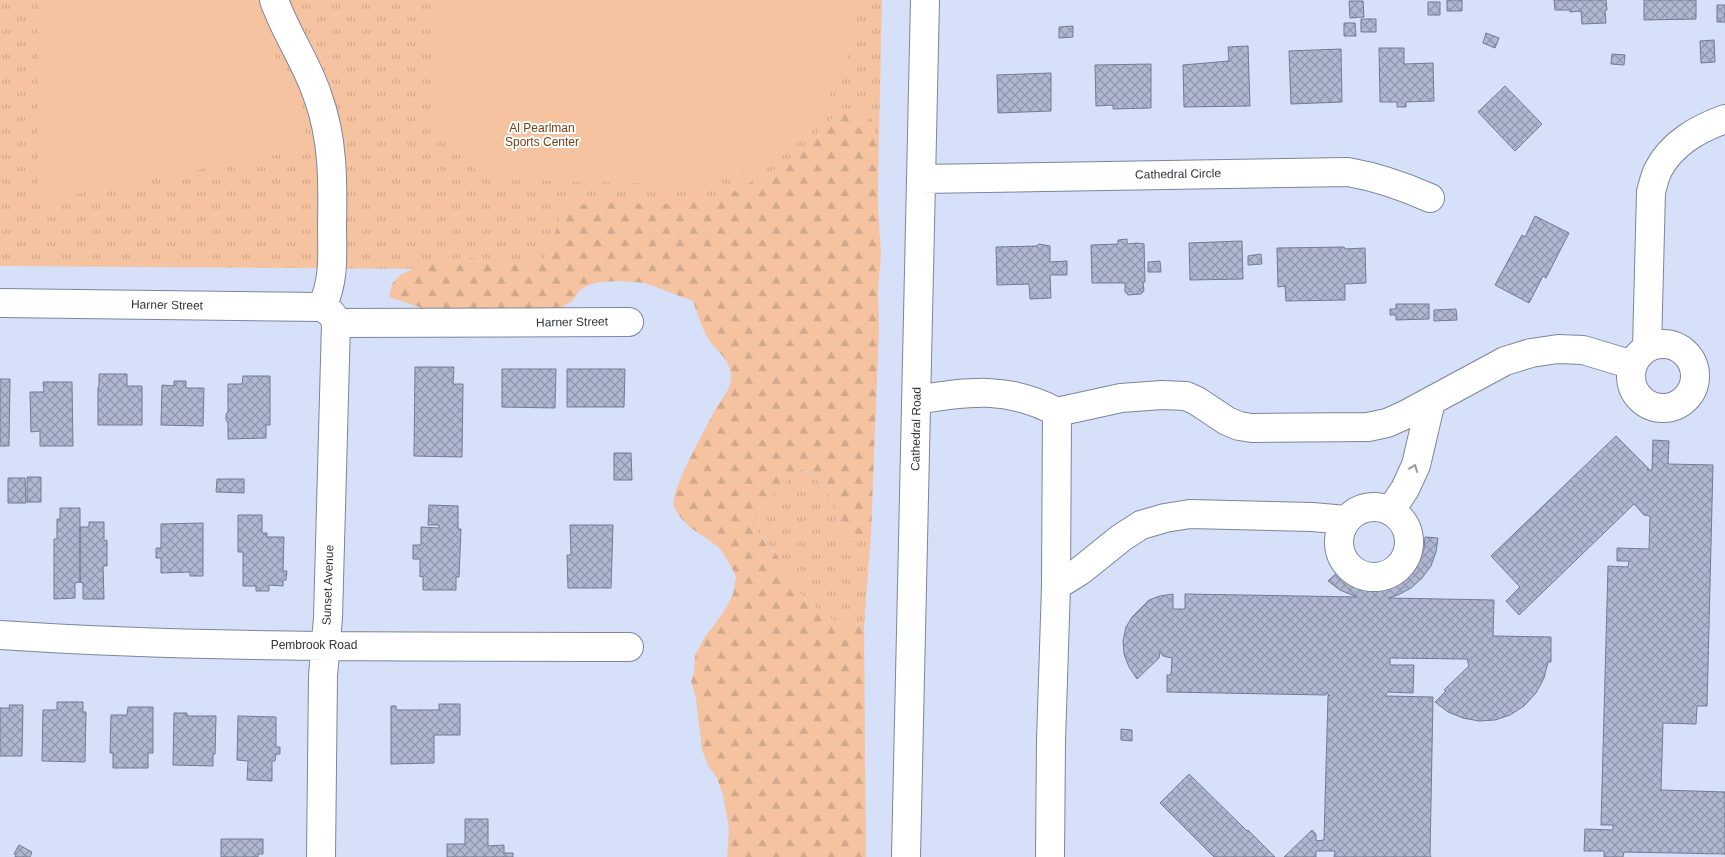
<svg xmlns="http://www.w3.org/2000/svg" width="1725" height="857" viewBox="0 0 1725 857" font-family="Helvetica,sans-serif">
<defs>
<pattern id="grass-tufts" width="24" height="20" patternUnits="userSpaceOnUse" patternTransform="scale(1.25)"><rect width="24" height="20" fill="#f5c3a0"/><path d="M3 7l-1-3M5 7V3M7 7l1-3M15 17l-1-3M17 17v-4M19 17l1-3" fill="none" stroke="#d2a88b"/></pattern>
<pattern id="forest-firs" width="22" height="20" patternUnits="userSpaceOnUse" patternTransform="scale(1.25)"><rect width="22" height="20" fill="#f5c3a0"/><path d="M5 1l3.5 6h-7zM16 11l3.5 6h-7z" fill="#d2a88b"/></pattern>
<pattern id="building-cross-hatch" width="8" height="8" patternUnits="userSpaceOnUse" patternTransform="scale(1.25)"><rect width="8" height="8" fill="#afb8d0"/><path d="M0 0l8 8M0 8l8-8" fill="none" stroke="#8f96aa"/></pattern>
</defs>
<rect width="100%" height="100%" fill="#d7e0f9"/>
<path fill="url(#grass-tufts)" d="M0,0H882L876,272L0,266Z
M802,468C812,475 822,484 828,493C835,504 837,524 845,538L857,539L871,533L864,626C857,625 848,625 841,624C831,621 799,594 793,586C787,576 783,565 777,555C767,540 753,537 759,516C763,500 790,480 802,468Z"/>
<path fill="url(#forest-firs)" d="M842,108L866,113L874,123L878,146V207L881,255L878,290L879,327L871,533L857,539L845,538C837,524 835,505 828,493C822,484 812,475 803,468C790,480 763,500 759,516C753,537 767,541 777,555C783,565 787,576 793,586C799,594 831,621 841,624C848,625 857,625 864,626L866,857H727L729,829L723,795L717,778L708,765L702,750L696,698L691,681L694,673L695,656L703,640L725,610L733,594L736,576C731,567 725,554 718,547C701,532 684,529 674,506C669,493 708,424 716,408C722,398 733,387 731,374C729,356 712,349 705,333C700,323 697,312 693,301L645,283L622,281L600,282L588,285L579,291L573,300L563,307L528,312L480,313L422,308L389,297L392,284L400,275L433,260L471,258L520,265L541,263L550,249L561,214L569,205L608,203L672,204L721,196L733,192L790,161Z"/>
<path fill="#f5c3a0" d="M39,0H260L281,77L290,75L305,113L306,149L38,201Z
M437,0H858C853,106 774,181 670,189L669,184L485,179L435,130Z"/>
<path fill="url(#building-cross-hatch)" stroke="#737b92" d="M1447,0H1462V11H1447Z
M1554,0H1606L1607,10H1605L1606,23L1582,24L1581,11L1570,12V10H1555Z
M1644,0H1696V19L1644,20Z
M1349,1H1363L1364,17L1350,18Z
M1428,2H1440V15H1428Z
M1717,5H1725V22H1717Z
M1361,19H1376V32H1361Z
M1344,23H1355L1356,36H1344Z
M1073,26V37L1059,38V27Z
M1486,33L1499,38L1495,48L1483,43Z
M1714,40L1715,62L1701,63L1700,41Z
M1248,46L1250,106L1184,107L1183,65L1229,61L1228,47Z
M1379,48H1404V64L1433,63L1434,101L1406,102V107H1397V102H1380Z
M1341,49L1342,102L1291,104L1289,51Z
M1612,54L1625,55L1624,65L1611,64Z
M1151,64V108L1113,109V105L1096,106L1095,65Z
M1051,73V111L998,113L997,75Z
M1505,86L1542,124L1515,151L1478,112Z
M1535,216L1569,233L1546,278L1543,276L1529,303L1495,285L1522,235L1525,237Z
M1127,239V244L1137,243L1144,244L1145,282H1143L1144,291L1141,294L1128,295L1125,292V283H1092L1091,245L1118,244V240Z
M1242,241L1243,279L1190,280L1189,243Z
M1039,244L1050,246V262L1067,261V275H1050L1051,298L1030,299L1029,284L997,285L996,247L1036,246Z
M1344,247L1345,249L1365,248L1366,283L1345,284V300L1286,301L1285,286L1278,287L1277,248Z
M1261,254L1262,264L1248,265V256Z
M1160,261L1161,272H1148V262Z
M1396,304H1429V319L1396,320V315H1390V309H1396Z
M1456,309L1457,320L1434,321V310Z
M415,367H454L453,384H463L462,457L414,456Z
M502,369H556L555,408L502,407Z
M567,369H625L624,407H567Z
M99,374H127V386H142V425H98V387L99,386Z
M243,376H270V425H266V438L228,439V423L226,420V414L228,412V384H242Z
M0,379H10L9,446H0Z
M174,381H186V388H204L203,426L161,425L162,385L174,386Z
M43,382H72L73,446H40V431L31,432L30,392H44Z
M1616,436L1649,469L1647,470H1652L1653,440L1669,441L1668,464L1713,465L1707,706H1697L1696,724L1663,723L1661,790L1725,792V854L1624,852L1623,857H1604V851H1584L1585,829L1613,830V825H1601L1608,566L1628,567L1629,561H1617V548L1649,549L1650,516L1644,515L1634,504L1519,615L1506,601L1520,587L1491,556Z
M614,453H631L632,480H614Z
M27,477H41V502H27Z
M8,478H25L26,503H8Z
M217,479H244V493L216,492Z
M429,505L458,506V529H461L459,577H456V590H423V576L420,577V559H413V545H421V527L439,528V525H428Z
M60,508H80V582L75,583V598L54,599V539H57V519H60Z
M238,515H262V533H267V537H284L283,571H287L286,580H283V586L269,585V591H256V586H243V552H238Z
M89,522H104V541L107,540V566H103L104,599H83V583L80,582V527H89Z
M203,523V576H190V572L161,573V558H156V548H161V524Z
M570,525H613L611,588H568L567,555H571Z
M1425,537L1438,538L1436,552L1431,566L1422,578L1411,588L1398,595L1389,598L1494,600L1493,636L1551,637V662H1548L1544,678L1536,693L1524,706L1510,715L1495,720L1479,721L1463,718L1448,712L1435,702L1446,691L1444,690L1469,666L1467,659L1390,658V665H1414L1413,693L1388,692L1385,696L1433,697L1430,855L1431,857H1334L1335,851H1316V857H1284L1312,830L1316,834V841L1324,840L1328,695L1330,696L1326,692V695L1167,692V675H1171L1172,658L1163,656L1160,652L1159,658L1137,679L1129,667L1124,654L1123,641L1126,627L1132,617L1149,600L1160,596L1173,594V609H1185V594L1357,597L1340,590L1328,581L1339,571L1348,578L1359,584L1382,585L1393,582L1404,577L1419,560L1424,549Z
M57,702H83V712H86L85,762L42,761L43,710H57Z
M439,704H460V735H434V763L391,764V706H396V710H439Z
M9,705H23L22,756H0V708H10Z
M128,707H153V753H148V768H113V753H110L111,715H127Z
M174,713H187V716H216L215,754H213V766L173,765Z
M238,716L276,717V747H280V754H276L275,761H272V781L247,780L248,761L237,760Z
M1121,729L1132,730V741L1121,740Z
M1189,774L1247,831L1248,830L1275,857H1214L1160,803Z
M465,819H488V846L504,845V853H513V857H447V844H465Z
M221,839H263V854H258V857H221Z
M19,845L32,852L30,857H15L16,855L14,854Z"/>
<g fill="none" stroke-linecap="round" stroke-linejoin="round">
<g stroke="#7c859b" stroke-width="30">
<path id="minor" d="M274,0C286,34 307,63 318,97C333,138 333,181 332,225C332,254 335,279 322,307
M921,179L1348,172C1377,177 1403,186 1430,198
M0,303L322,307L332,314L336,323L328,618L323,676L321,857
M336,323L629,322
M1631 376a32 32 0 1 1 64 0a32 32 0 1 1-64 0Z
M1647,348L1651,192C1653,185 1655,176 1658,170C1672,143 1698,129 1725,119
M916,400C968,391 1009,386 1057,412L1056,586L1051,741L1050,857
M1057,412L1121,398L1162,395L1186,396L1197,401L1227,421L1239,426L1252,428L1368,427L1387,423L1405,415L1505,361L1531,353L1558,349L1583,350L1633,365
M1339 542a35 35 0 1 1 70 0a35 35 0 1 1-70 0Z
M1391,510L1405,489L1416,465L1431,401
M1056,586L1080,571L1121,538L1141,525L1165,518L1190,514L1312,517L1346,520
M0,635C209,649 419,646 629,647
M906,857L925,0"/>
</g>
<use href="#minor" stroke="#fff" stroke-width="28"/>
</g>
<defs><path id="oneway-chevron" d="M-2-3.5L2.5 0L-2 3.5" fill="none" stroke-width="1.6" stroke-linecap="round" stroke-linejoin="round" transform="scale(1.25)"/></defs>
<use stroke="#989a9e" href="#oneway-chevron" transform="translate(1414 468) rotate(-68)"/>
<g text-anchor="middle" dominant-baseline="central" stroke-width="4" stroke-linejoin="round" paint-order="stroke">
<g font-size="12" fill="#744015" stroke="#fff">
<text x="542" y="128">Al Pearlman<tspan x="542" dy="14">Sports Center</tspan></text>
</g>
<g font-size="12" fill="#30343d" stroke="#fff">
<text transform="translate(1178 174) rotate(-1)">Cathedral Circle</text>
<text transform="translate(167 305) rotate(1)">Harner Street</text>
<text transform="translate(572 322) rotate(-1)">Harner Street</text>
<text transform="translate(916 429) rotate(-89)">Cathedral Road</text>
<text transform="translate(328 585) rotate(-88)">Sunset Avenue</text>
<text x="314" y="645">Pembrook Road</text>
</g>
</g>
</svg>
